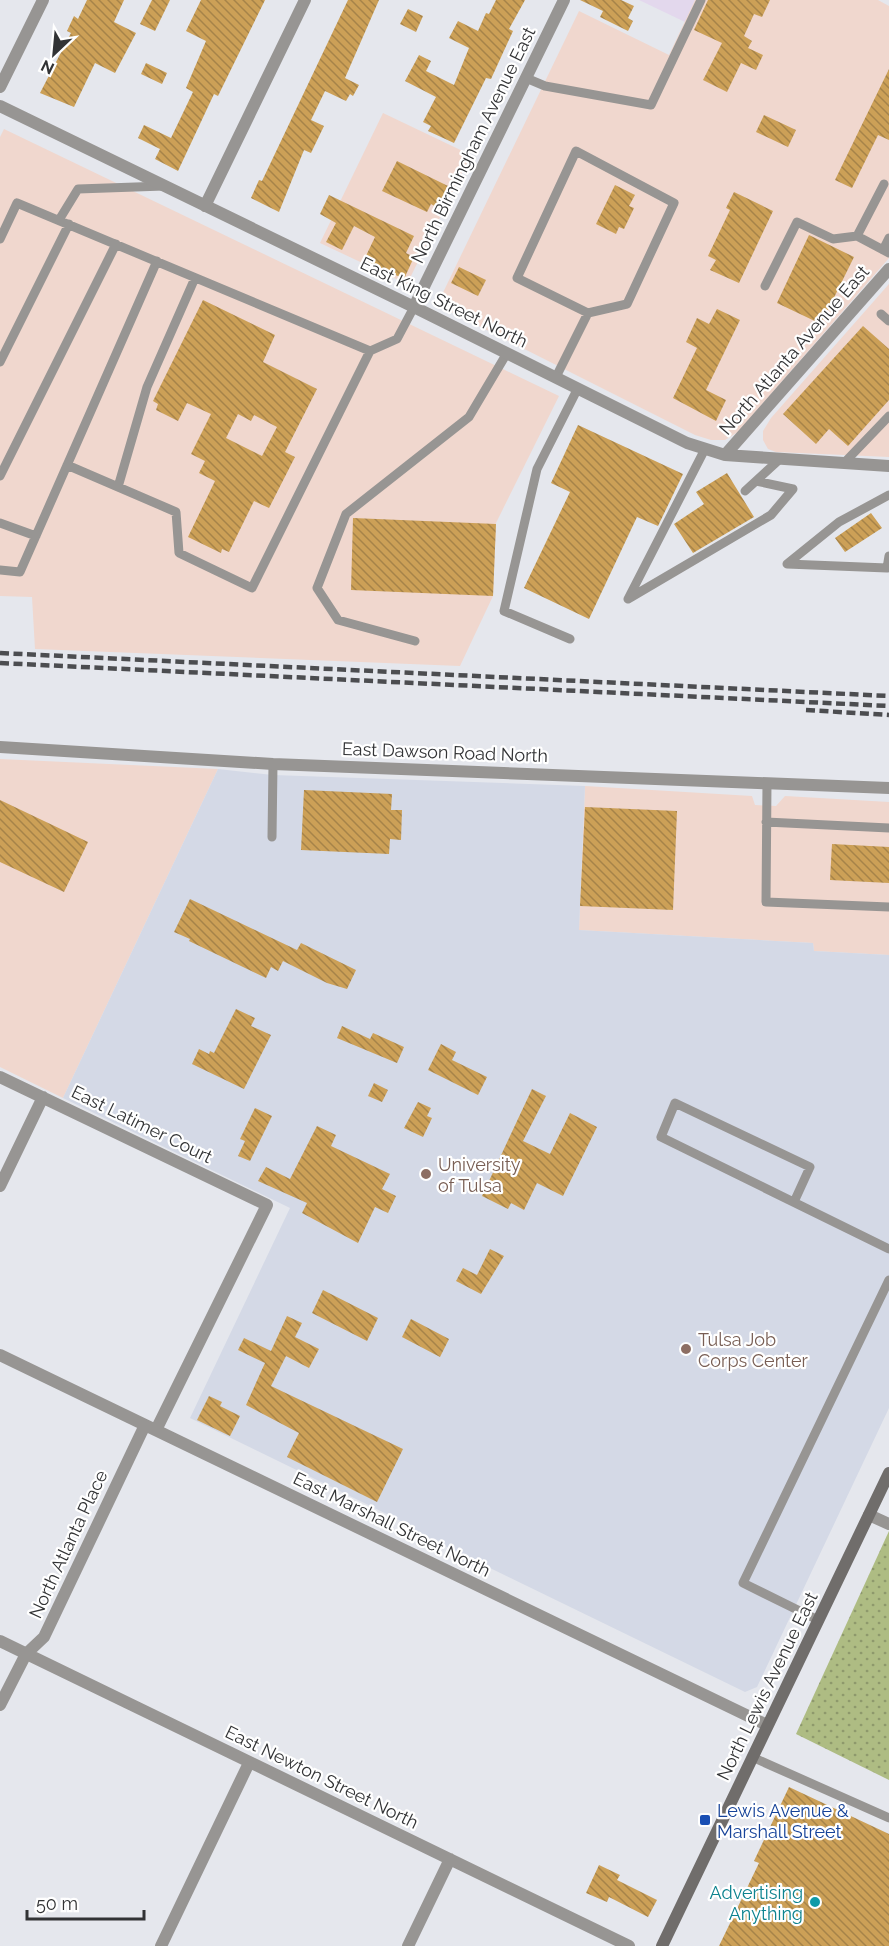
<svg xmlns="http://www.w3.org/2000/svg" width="889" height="1946" viewBox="0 0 889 1946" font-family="Raleway,sans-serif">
<defs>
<pattern id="grass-dots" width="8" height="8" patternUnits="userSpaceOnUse" patternTransform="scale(1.5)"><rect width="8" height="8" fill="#aebc83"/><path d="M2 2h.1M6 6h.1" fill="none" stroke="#8e996c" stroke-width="1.8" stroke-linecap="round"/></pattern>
<pattern id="building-back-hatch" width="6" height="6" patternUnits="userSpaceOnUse" patternTransform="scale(1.5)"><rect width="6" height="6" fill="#cca057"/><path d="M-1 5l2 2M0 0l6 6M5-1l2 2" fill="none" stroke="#a68349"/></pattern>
</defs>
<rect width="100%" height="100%" fill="#e5e7ed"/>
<path fill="#e3d8ed" d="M639,0H695L685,22Z"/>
<path fill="#f0d7ce" d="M695,0H878L889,6V258L738,432L725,440H711L695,435L437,305L579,11L669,55Z
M383,113L471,155L407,284L320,243Z
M4,129L559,396L496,523L493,596L460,666L35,649L32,597L0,596V137Z
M889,284V457L776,452L768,449L763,440V431L771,418Z
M0,759L218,769L63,1098L0,1067Z
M585,786L752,796L755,805L776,806L785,796L889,802V955L814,951L813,943L579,930Z"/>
<path fill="#d4d9e6" d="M218,769L273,775L585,786L579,930L813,943L814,951L889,955V1408L757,1687L745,1692L408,1528L401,1521L190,1418L290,1208L63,1098Z"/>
<path fill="url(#grass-dots)" d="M889,1531V1780L796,1734Z"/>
<path fill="url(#building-back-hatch)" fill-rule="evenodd" d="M87,0H124L114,22L136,33L115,73L95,63L74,107L40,93L71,33L67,31L74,16L78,19Z
M152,0H170L155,31L140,24Z
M201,0H265L218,96L214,94L178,171L155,159L160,149L138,138L144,125L171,138L193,92L186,88L206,41L186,31Z
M348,0H379L345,78L359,85L353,96L350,94L346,101L325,91L311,120L324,126L311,153L304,150L279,212L251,198L259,180L262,181Z
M496,0H525L509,29L513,31L491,79L486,78L454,143L428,131L431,126L423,122L436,97L405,81L419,55L431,61L426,71L454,85L469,48L449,38L458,21L478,31L486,13L489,14Z
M580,0H621L634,6L628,18L633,21L628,31L600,17L603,11Z
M708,0H770L762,17L754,14L744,36L752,41L748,48L763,55L756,70L741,63L727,92L703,80L722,43L694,30Z
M408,9L423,16L416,32L400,24Z
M146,63L167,73L162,84L141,74Z
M889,69V140L878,135L852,188L835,180Z
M764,115L796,130L788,147L756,132Z
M397,161L450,187L440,209L431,204L427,212L382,191Z
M615,185L635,195L629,206L634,208L624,229L619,227L616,234L596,224Z
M734,192L773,211L739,283L710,270L716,260L708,256L730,210L726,208Z
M329,195L414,236L406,253L414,257L404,279L364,260L375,237L354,226L342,250L326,242L336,223L320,214Z
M809,235L854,257L821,324L777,303Z
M459,267L486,280L478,296L451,283Z
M203,300L275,335L263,362L317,389L285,452L295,457L269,508L254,501L229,552L222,549L221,553L188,537L215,481L199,473L205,461L191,454L211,414L187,403L178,421L156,410L158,404L153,401ZM238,414L251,421L254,415L277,427L262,456L226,438Z
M717,309L740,320L706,390L726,400L716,421L673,398L697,348L686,342L697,318L709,324Z
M863,326L889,349V400L848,446L829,429L816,444L783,414Z
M578,425L683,474L658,526L637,517L589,619L524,588L570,492L551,483Z
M727,473L754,517L693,553L674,524L704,504L696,492Z
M871,513L882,528L845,552L835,538Z
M353,518L496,524L493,596L351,590Z
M304,790L392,794L391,810H402L401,840L390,839L389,854L301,850Z
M0,800L88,842L64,892L0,862Z
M585,807L677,811L673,910L580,906Z
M832,844L889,847V883L830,880Z
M190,899L297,950L301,943L356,970L347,989L327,983L283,961L278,971L271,967L266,978L189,941L190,939L174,932Z
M236,1009L255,1018L251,1026L271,1035L244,1089L192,1064L199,1049L209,1054L210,1051L214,1053Z
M342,1026L370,1039L373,1033L404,1047L397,1063L337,1038Z
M441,1044L456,1052L452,1060L487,1077L478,1095L428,1070Z
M374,1083L388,1090L382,1102L368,1096Z
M532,1089L546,1096L523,1141L550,1154L570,1113L597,1127L563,1196L537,1183L524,1210L511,1203L508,1209L482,1196Z
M418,1102L431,1108L427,1116L432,1118L423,1137L404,1128Z
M255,1108L272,1116L250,1161L238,1156L245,1141L240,1139Z
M317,1126L336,1135L331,1146L390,1174L382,1189L396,1196L388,1213L375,1207L358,1243L302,1213L307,1203L258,1181L266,1167L290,1179Z
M490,1249L504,1256L481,1294L456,1281L463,1268L477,1275Z
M323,1290L378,1318L367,1341L312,1313Z
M287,1316L302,1323L295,1337L319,1349L309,1368L286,1356L271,1386L403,1449L377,1502L287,1457L299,1433L246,1405L265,1363L238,1350L244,1338L271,1351Z
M411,1319L449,1339L440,1357L402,1337Z
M209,1396L222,1402L220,1406L240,1416L230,1436L197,1420Z
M789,1787L889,1834V1946H719L759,1863L754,1861Z
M599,1865L620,1875L617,1880L657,1900L648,1917L609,1897L607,1902L586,1893Z"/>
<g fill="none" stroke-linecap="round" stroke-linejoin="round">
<path stroke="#979593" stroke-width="9" d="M526,78L545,86L651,105L701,0
M576,151L674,203L627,304L588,313L517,278Z
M59,220L78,189L164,186
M857,236L884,184
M0,239L17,203L370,351
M883,250L889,238
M765,286L797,222L833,239L857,236L889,253
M881,314L889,321
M0,362L69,224
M556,377L588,313
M705,449L628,599L771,515L793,489L756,481
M844,463L889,416
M67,465L176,512L179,553L252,588L370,351L397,339L414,307
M0,476L116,244
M118,487L147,387L195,278
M745,491L780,459
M889,495L839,522L787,564L887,568L889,556
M0,523L36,536
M0,570L20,572L157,261
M570,639L504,611L537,469L578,388
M415,641L338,620L317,588L346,514L469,417L507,353
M767,783L766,902L889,907
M766,822L889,828
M272,837L273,764
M794,1202L810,1167L675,1103L661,1137L889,1249
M818,1620L743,1583L889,1280
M752,1757L889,1818"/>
<path stroke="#979593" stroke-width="12" d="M0,87L43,0
M0,106L414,307L687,443L725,455L889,466
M205,206L305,0
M414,307L564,0
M725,455L889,269
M0,747L273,764L889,788
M0,1077L267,1205L156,1430
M0,1186L43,1097
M0,1355L767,1725
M869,1515L889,1524
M0,1641L629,1946
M0,1705L26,1654L44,1637L145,1425
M161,1946L249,1763
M408,1946L450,1859"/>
<path stroke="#706d6b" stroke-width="12" d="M662,1946L889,1473"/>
<path stroke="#4c4d50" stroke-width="4.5" stroke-dasharray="9 4.5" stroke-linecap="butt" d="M0,653L889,696
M0,663L889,706
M806,710L889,715"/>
</g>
<g fill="#8d6e63" stroke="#fff" stroke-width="2">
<circle cx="426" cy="1174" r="6"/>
<circle cx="686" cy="1349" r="6"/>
</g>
<rect fill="#1a4fb4" stroke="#fff" stroke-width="2" x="699" y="1814" width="12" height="12" rx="3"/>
<circle fill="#0f9aa8" stroke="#fff" stroke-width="2" cx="815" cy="1902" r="6"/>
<g text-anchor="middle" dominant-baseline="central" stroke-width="4.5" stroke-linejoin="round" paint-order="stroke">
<g font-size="18" fill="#323335" stroke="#fff">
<text transform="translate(473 145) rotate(-64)">North Birmingham Avenue East</text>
<text transform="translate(444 302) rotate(26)">East King Street North</text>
<text transform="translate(794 350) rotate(-49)">North Atlanta Avenue East</text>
<text transform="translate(445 752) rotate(2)">East Dawson Road North</text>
<text transform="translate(142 1124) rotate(26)">East Latimer Court</text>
<text transform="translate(392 1524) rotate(26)">East Marshall Street North</text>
<text transform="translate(68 1544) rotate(-65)">North Atlanta Place</text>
<text transform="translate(767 1686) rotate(-64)">North Lewis Avenue East</text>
<text transform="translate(322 1777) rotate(26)">East Newton Street North</text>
</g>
<g font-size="18" fill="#785e54" stroke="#fff" text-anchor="start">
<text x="438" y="1164">University<tspan x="438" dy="21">of Tulsa</tspan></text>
<text x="698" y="1339">Tulsa Job<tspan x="698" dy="21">Corps Center</tspan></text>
</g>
<g font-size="18" fill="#164399" stroke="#fff" text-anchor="start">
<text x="717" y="1810">Lewis Avenue &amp;<tspan x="717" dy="21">Marshall Street</tspan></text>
</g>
<g font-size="18" fill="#0d838f" stroke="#fff" text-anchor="end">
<text x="803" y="1892">Advertising<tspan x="803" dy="21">Anything</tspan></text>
</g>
</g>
<g transform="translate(54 54) rotate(206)" stroke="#ffffff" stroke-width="4.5" paint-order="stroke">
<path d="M0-4.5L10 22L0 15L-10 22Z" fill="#323335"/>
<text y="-9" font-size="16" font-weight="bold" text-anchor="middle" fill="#323335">N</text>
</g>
<path d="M27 1910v9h117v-9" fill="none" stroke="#323335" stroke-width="3"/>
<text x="36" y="1910" font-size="18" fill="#323335" stroke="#ffffff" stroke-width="4.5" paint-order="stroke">50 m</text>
</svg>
